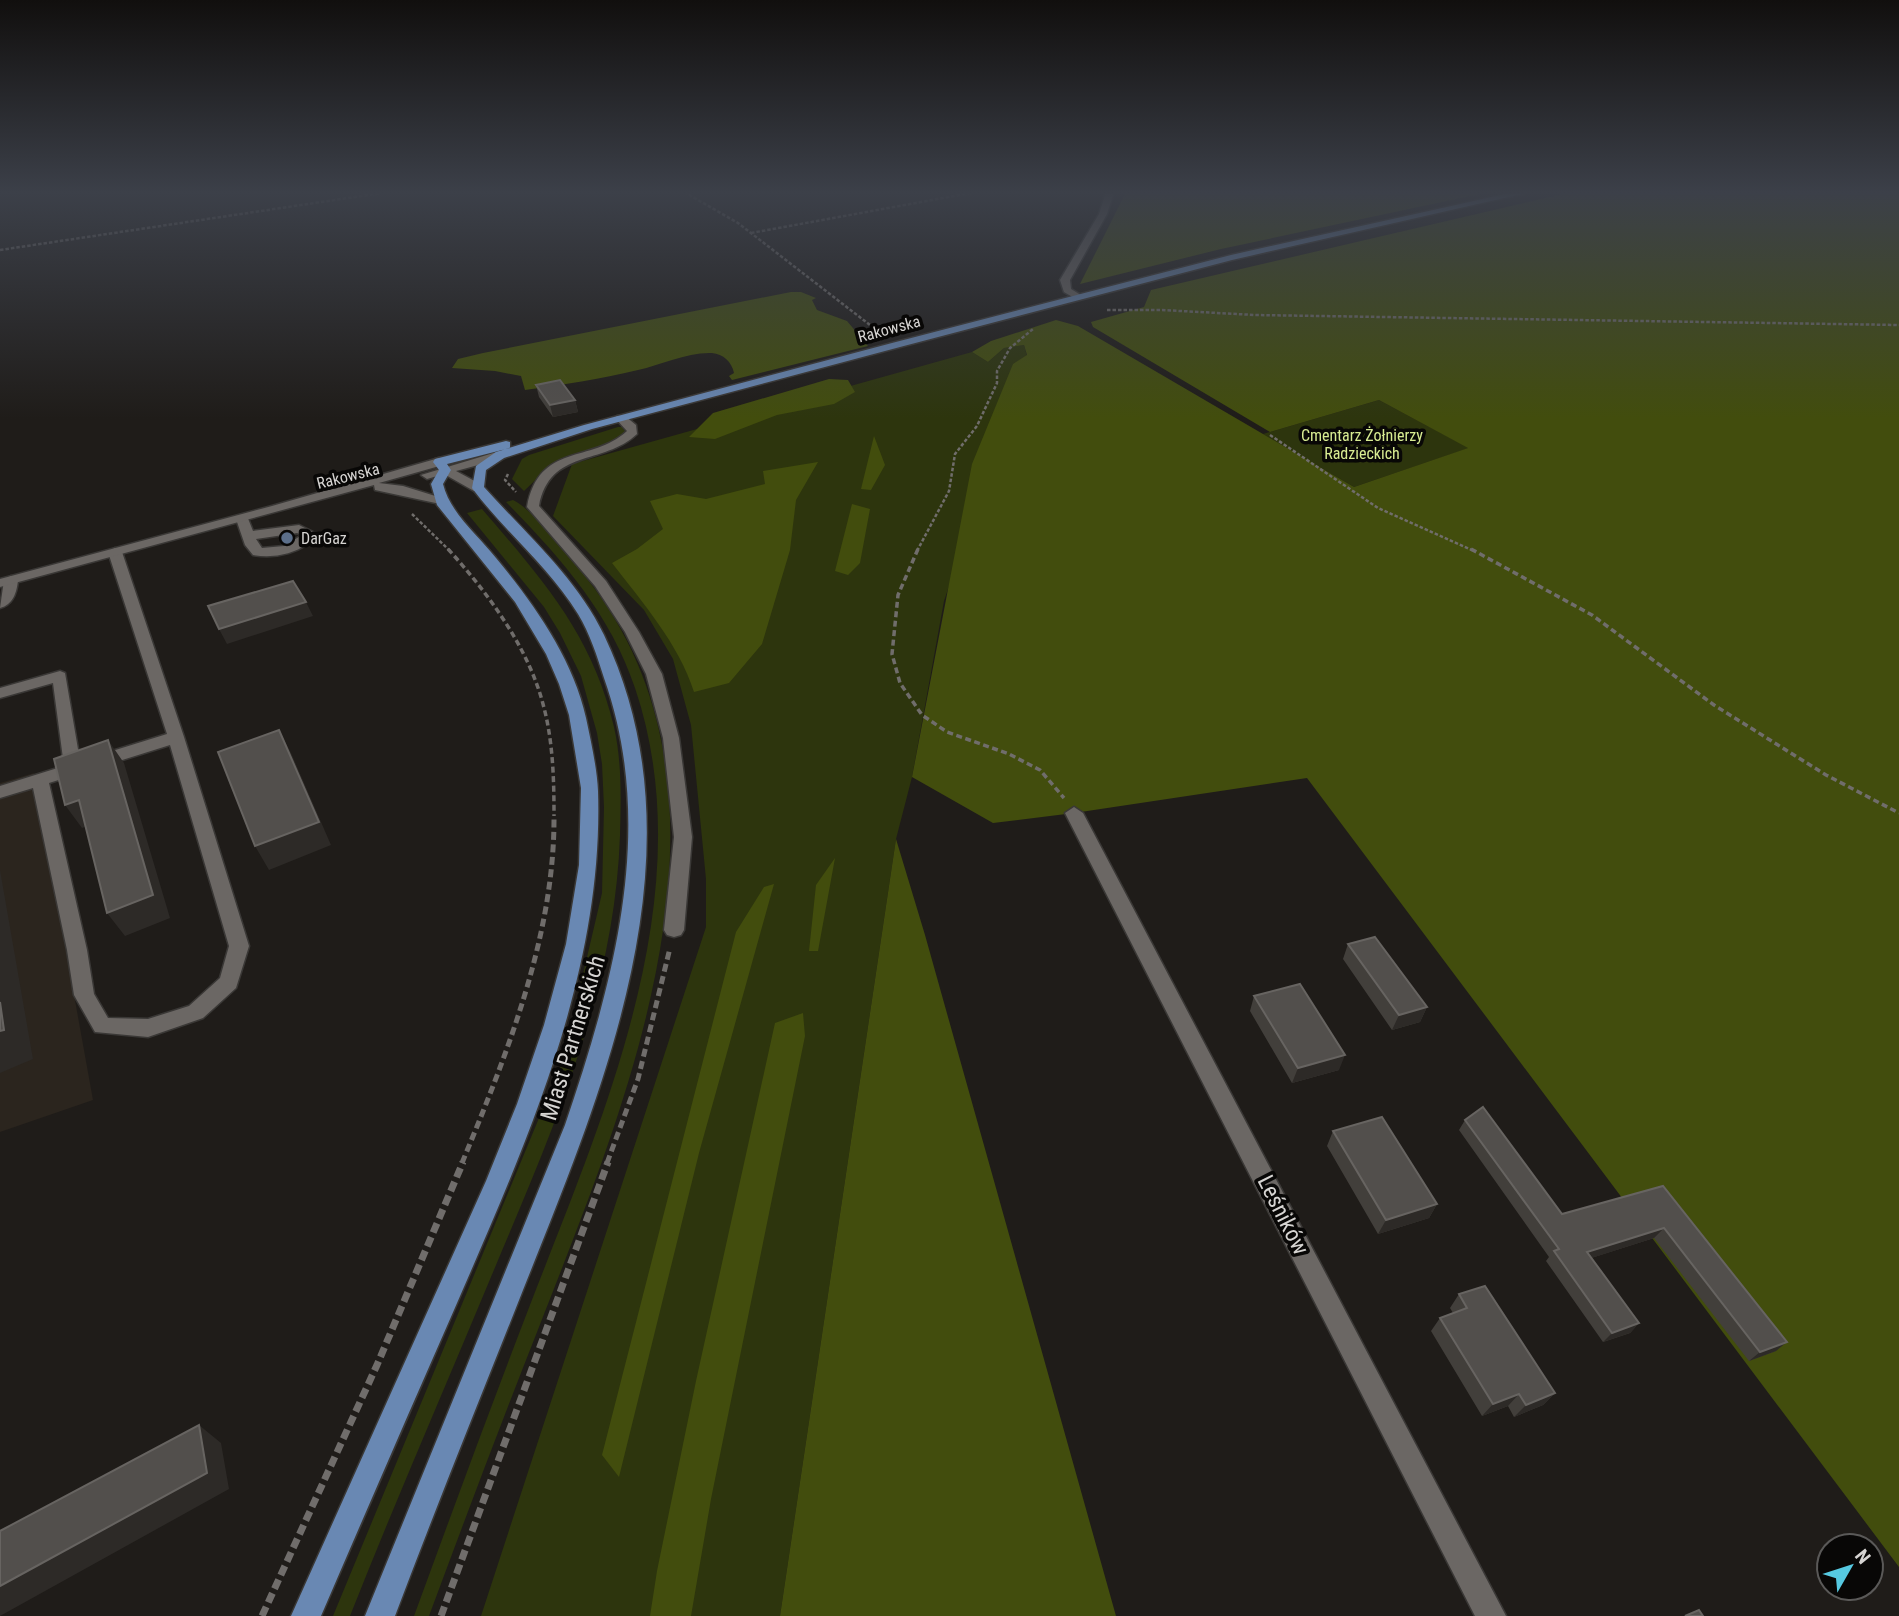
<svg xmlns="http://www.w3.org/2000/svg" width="1899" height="1616" viewBox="0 0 1899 1616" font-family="'Roboto Condensed',sans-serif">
<rect width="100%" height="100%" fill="#1f1c19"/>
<path fill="#2b251e" d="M34,773L93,1100L0,1132V783Z"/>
<path fill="#2d350d" d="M1024,345L1027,356L944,601L912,777L896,839L780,1616H481L706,927V879L691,725L673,659L644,610L553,516L572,464L972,352L988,362L1004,348Z
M1379,400L1469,448L1354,487L1263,434Z
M618,427H622L625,431L617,442L553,463L524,491L512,479L522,459L529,455Z
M513,500C536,511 578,567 595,589C754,806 625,1106 539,1327C501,1423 465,1519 429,1616H414C452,1512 490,1409 530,1305C603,1116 704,893 635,688C610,613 560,557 506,502Z
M482,509C542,579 592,634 614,727C622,762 621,800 620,835C615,992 551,1134 491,1277C444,1390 395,1502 350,1616H333L563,1060L602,893L604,807L602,764L597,733L581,676L560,633L544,607L467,513Z"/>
<path fill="#424d0d" d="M1126,192H1489L1221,249L1080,284Z
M1571,192H1899V1567L1307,778L1074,813L993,823L912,777L972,464L1013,364L1027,355L1024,345L1004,348L988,362L972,352L991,341L1056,320L1078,326L1354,487L1468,448L1379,400L1270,432L1093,327L1091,322L1144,307L1151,290Z
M791,292H801L816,298L812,300L817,310L847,321L868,346L732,380L729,376L734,373C732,362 723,354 712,353C687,352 661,365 638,370C600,379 563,385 525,390L521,376L495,371L452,368L458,359L483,353Z
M829,379L848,380L855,392L834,404L777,415L715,439L689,437L713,413Z
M874,436L885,465L871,490L861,489Z
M818,462L796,500L790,550L762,644L729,683L694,692C679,644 642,602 612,563L637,549L663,529L650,501L677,494L706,499L765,484L763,471Z
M852,504L870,509L860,563L848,575L835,571Z
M896,839L925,935L1116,1616H780Z
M835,858L818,951H809L816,885Z
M774,884L699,1153L619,1477L602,1455L736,932L764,887Z
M803,1013L805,1036L711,1499L691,1616H650L657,1571L696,1381L775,1023Z"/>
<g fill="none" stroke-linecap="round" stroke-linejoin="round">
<g stroke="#3a3836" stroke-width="3">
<path id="lane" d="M617,416H625L636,425L637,434C603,466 550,448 539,506L606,581L639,632L662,674L679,738L692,837L684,930L681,935L674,937L667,935L664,930L674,837L663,738L646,674L625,632L595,586L527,507C539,442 591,464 627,431L615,418Z
M242,515L247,516L253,531L299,525L317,534C303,553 276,559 253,555L245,545L236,519ZM297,533L302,535L284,546L262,548L256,539Z
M115,548L122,552L184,737L249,946L236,988L203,1018L148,1037L95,1032L74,995L67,950L33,788L0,798V786L64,766L53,683L0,698V688L60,671L65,673L80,761L167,734L108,552ZM170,745L229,946L220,978L189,1006L148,1019L108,1018L94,994L87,950L49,783Z
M11,576L18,580C17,592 13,605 0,608L4,580Z"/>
</g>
<g stroke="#3a3836" stroke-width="3">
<path id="street" d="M1106,192H1114L1107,214L1070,280L1071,289L1084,297L1076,299L1064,292L1060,280L1099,214Z
M1074,807L1083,813L1506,1616H1475L1065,813Z"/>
</g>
<g stroke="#3a3836" stroke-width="3">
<path id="secondary" d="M500,451L504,452V458L456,471L482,485V491H474L444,474L427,479L421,475Z
M439,458L443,459V465L379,483L403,486L445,499V505L375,490L374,485L0,587V579L272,506Z"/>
</g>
<g stroke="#3a3836" stroke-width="3">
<path id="primary" d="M1514,192H1530L1232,260L900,347L592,429L504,458L486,470L484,487C526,534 576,577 604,635C706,850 604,1087 523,1290C480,1399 436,1507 395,1616H365L565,1125C614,981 657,827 604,678C597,656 590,634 578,614C549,567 505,532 472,488L476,466L496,452L584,425L892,343L1231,255Z
M506,441L510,442V448L447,464L451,470L443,484C450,513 478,535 496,558C534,604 573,659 586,718C591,742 597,768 598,791C604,974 525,1146 454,1310C409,1412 365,1514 321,1616H291L486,1181L517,1104L544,1025L566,944L579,865L581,788L569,715L559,684L546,654L515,602L437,505L431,484L439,470L433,462L435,459Z"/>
</g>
<path stroke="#706d6b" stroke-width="2.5" stroke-dasharray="3.5 2" stroke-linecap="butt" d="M684,192L738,223L879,332
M751,233L976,192
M0,250L388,192
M1107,310H1162L1255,315L1899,325
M1270,435L1378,508L1474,551
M508,474L505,480L516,492
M412,514L450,551
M917,551L949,491L955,454L977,426L997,383V371L1010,348L1033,329"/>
<path stroke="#706d6b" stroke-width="3.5" stroke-dasharray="6 3.5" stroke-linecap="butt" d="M448,549C488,593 528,647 543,704C553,740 554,779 554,816
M918,549L898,595L892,654L900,683L922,715L947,732L1009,754L1040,770L1064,798
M1471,549L1592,615L1714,705L1826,775L1899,813"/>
<path stroke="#706d6b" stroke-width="5" stroke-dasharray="8 4.5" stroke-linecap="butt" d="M462,1163C507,1054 555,935 554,815
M607,1163L638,1079L670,948"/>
<path stroke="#706d6b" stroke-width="7" stroke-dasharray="10 5" stroke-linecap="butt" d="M262,1616L377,1365L463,1162
M441,1616L608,1162"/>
<use href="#lane" fill="#6b6764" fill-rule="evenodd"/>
<use href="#street" fill="#6b6764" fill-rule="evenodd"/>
<use href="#secondary" fill="#6b6764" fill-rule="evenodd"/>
<use href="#primary" fill="#6988b3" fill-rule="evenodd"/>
</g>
<path fill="#423f3b" d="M536,385L575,400L578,412L553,417L539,397Z
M1348,944L1427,1007L1420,1022L1392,1030L1343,959Z
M1254,996L1339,1070L1292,1083L1250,1011Z
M1465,1120L1562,1214L1663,1186L1776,1351L1749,1361L1654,1238L1591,1258L1639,1323L1630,1333L1603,1342L1546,1261L1549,1257L1459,1130Z
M1333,1131L1437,1204L1429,1218L1378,1234L1327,1146Z
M1459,1294L1555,1393L1543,1405L1514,1417L1508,1406L1482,1416L1431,1331L1440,1318L1453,1313L1450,1308Z"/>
<path fill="#2d2a27" d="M575,400L578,412L553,417L550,405Z
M306,602L313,616L227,644L219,629Z
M279,730L291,753L331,845L269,870L255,846Z
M108,740L124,763L170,918L125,936L107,913Z
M79,800L96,823L82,828L65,805Z
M0,870L33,1059L0,1073Z
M1427,1007L1420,1022L1392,1030L1399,1015Z
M1345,1055L1339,1070L1292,1083L1298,1068Z
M1437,1204L1429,1218L1378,1234L1386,1220Z
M1664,1228L1654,1238L1579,1262L1587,1252Z
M1639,1323L1630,1333L1603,1342L1612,1333Z
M1787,1342L1776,1351L1749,1361L1760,1352Z
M1555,1393L1543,1405L1514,1417L1526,1405Z
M1519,1394L1508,1406L1482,1416L1493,1404Z
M199,1425L221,1443L229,1489L0,1616V1586Z"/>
<path fill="#524f4c" stroke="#676461" stroke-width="2" d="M560,380L575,400L550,405L536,385Z
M293,581L306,602L219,629L208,606Z
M279,730L319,822L255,846L218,752Z
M108,740L153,895L107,913L79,800L65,805L54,759Z
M1375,937L1427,1007L1399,1015L1348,944Z
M1300,984L1345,1055L1298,1068L1254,996Z
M0,1002L4,1030L0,1031Z
M1483,1107L1562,1214L1663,1186L1787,1342L1760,1352L1664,1228L1587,1252L1639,1323L1612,1333L1554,1251L1559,1249L1465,1120Z
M1382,1117L1437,1204L1386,1220L1333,1131Z
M1485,1286L1555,1393L1526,1405L1519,1394L1493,1404L1440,1318L1467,1308L1459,1294Z
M199,1425L207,1473L0,1586V1531Z
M1699,1610L1703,1616H1685Z"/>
<linearGradient id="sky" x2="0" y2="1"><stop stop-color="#110f0e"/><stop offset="0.46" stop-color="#3c4049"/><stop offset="1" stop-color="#3c4049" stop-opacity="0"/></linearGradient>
<rect width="1899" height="419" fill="url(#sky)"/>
<circle fill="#5c6f8a" stroke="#080706" stroke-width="2.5" cx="287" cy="538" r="7"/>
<g text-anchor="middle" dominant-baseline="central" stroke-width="7" stroke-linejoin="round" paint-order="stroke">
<g font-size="16" fill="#d6d4d2" stroke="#080706">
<text transform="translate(889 329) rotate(-15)">Rakowska</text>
<text transform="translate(348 476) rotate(-14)">Rakowska</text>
</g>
<g font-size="16" fill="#d8ec92" stroke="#080706">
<text x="1362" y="435">Cmentarz Żołnierzy<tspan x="1362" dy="18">Radzieckich</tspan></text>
</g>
<g font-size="16" fill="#d6d4d2" stroke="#080706" text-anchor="start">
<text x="301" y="538">DarGaz</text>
</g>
<g font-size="23" fill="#d6d4d2" stroke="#080706">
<text transform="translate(573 1038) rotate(-73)">Miast Partnerskich</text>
<text transform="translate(1283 1215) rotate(63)">Leśników</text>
</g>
</g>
<g transform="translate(1850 1567) rotate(51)"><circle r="33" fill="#080706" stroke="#5a5958" stroke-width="2"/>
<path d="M0-5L12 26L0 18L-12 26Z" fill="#56c9e1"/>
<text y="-10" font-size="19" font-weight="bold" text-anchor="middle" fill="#d6d4d2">N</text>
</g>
</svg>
